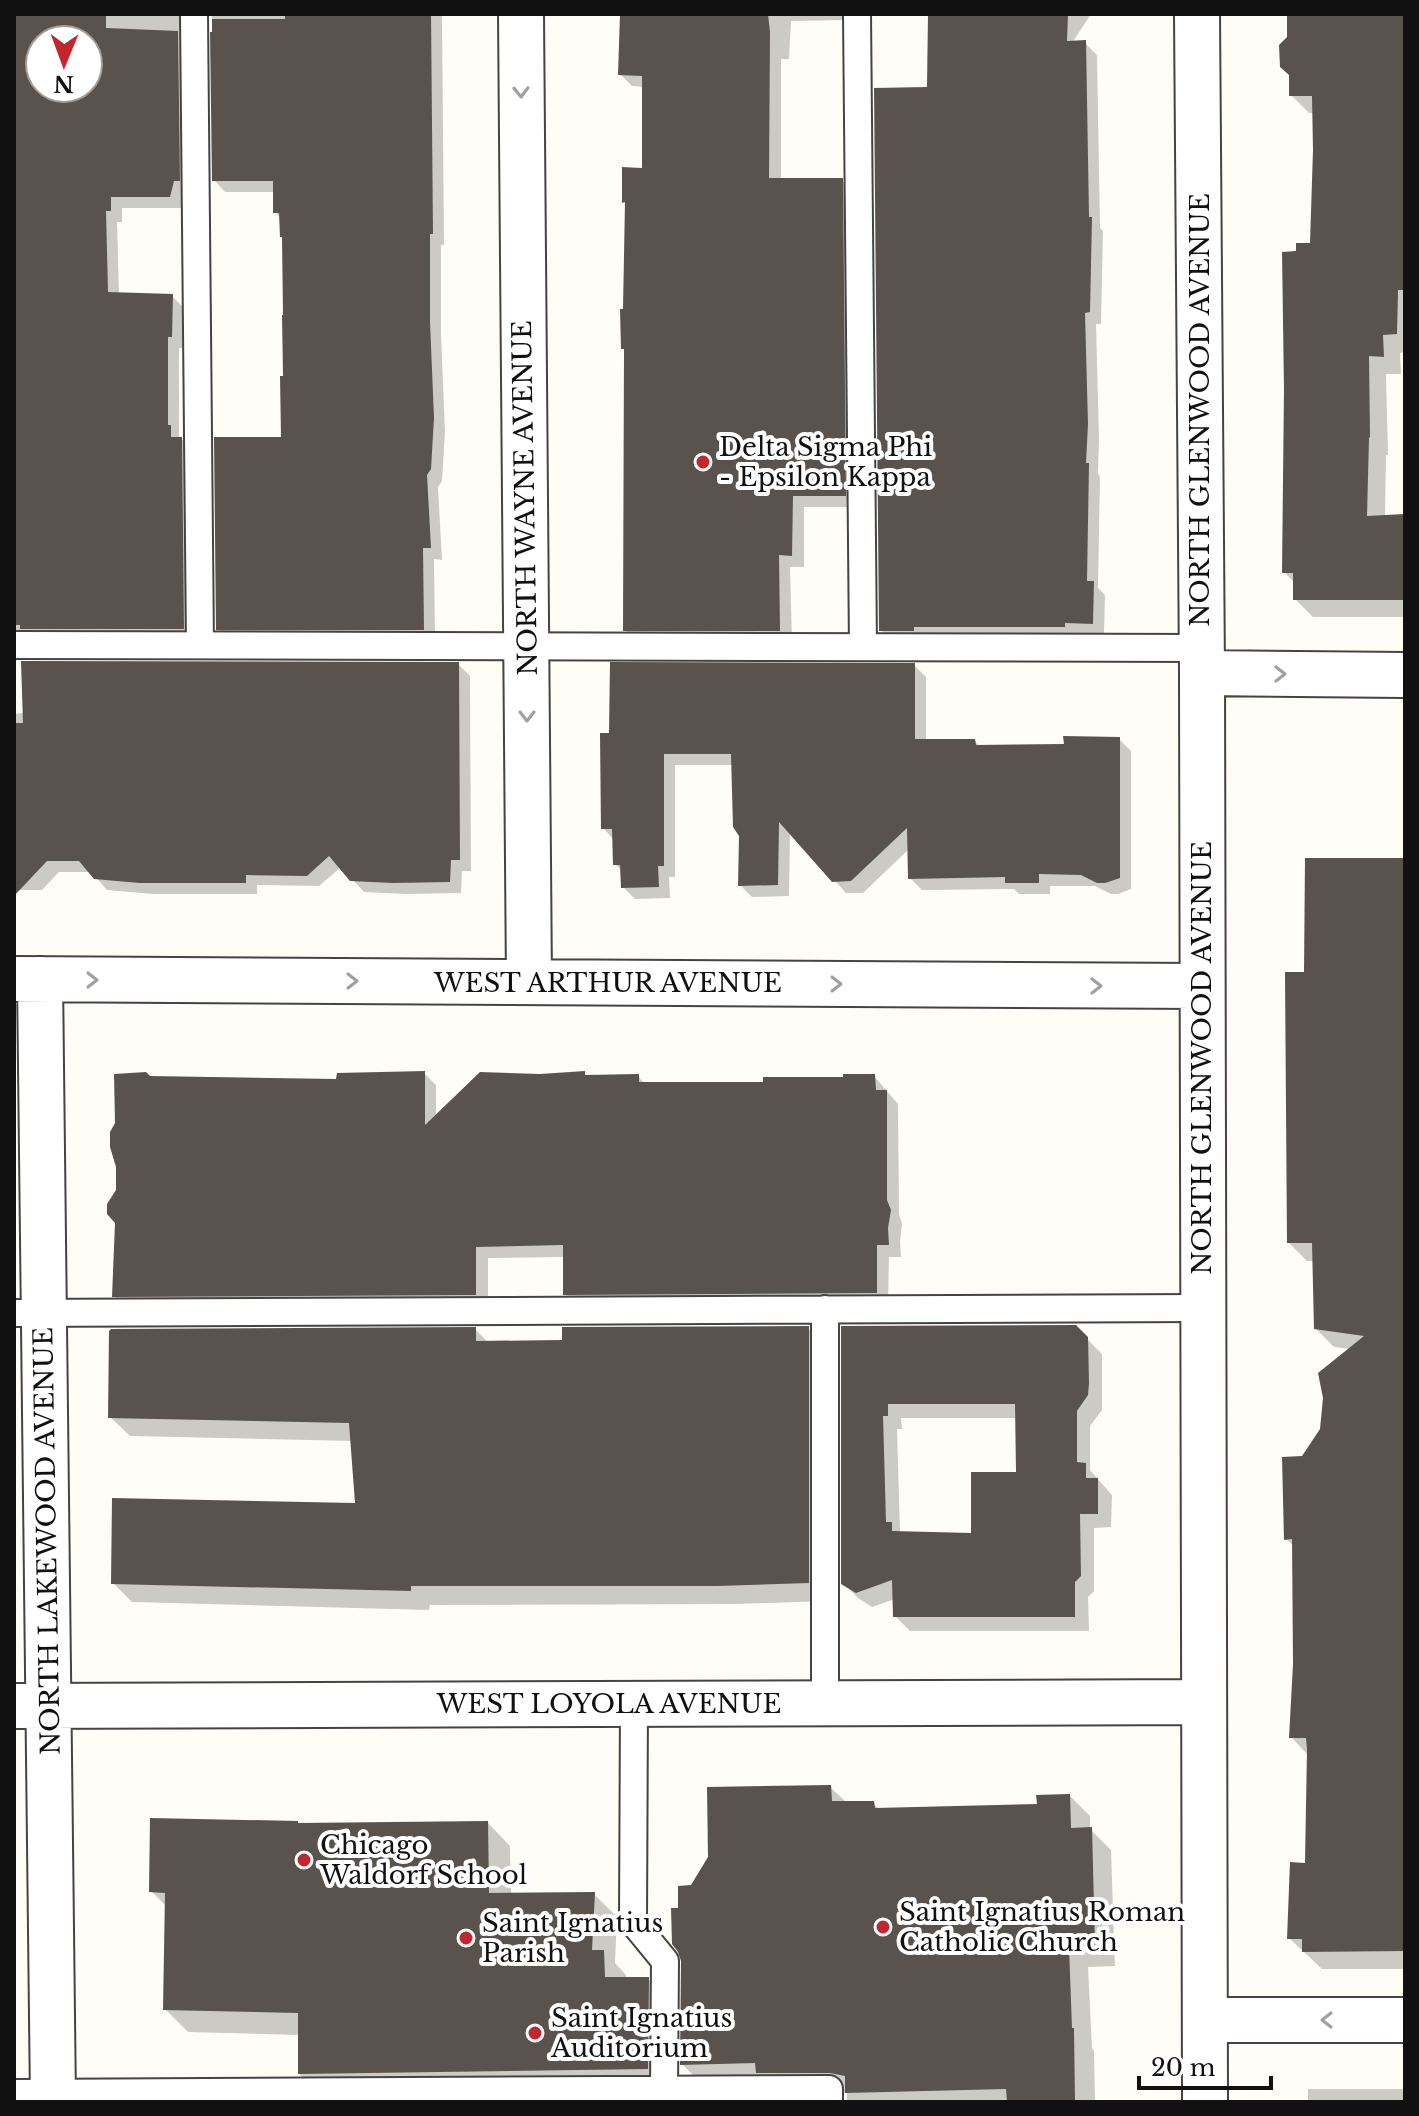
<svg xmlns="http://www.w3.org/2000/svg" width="1419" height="2116" viewBox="0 0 1419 2116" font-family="'Libre Baskerville',serif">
<rect width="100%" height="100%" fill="#fffdf5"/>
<path fill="#0003" fill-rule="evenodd" d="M14,14H196L186,192L182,208H122V222H117L119,294L172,296L184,308L183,348H179V436L193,451L195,640L14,636ZM40,40H88V88H40Z
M212,14H442L444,245H441V335L445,431L442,481L438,487L442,560L434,559L435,641H230L218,629L283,439L284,238L281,218L275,212V192H225L214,180Z
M620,14H845L846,20L791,21L789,59H781V180H842L854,192L857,507H804V567H790L792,642H637L625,630L626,352L623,348L627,204L624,202L644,170V87L632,86L620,74L622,16Z
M931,14H1091L1072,43H1085L1097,55L1100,228L1103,231L1101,324H1096L1099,438L1098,474L1100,477L1098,588L1105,595L1104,635L1077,634V639L893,642L881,630L929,89Z
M1289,14H1405V352L1400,353L1401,374H1386L1388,455H1386L1385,517L1405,516V617H1313L1295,599V583L1284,572L1298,253L1312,245L1315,113H1309L1291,95Z
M458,664L470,676L471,871H462L461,893L406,894L364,892L341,867L319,886L257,885V894H153L107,890L91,872H59L42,890H14V714Z
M914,665L926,677V741H975L980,747L1066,746L1119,739L1131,751V889L1118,894H1111L1095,886H1050V894H1019L1014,889L922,890L910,878L909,849L863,893H846L790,832L789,896L752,897L740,885L741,835L734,765H675V877H669L670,898L635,899L623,887V872L615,864L614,840L603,828L602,735Z
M1405,860V1969H1322L1289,1938L1307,1865L1308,1755L1291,1737L1295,1664V1547L1286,1539L1303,1458L1322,1430L1351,1349L1334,1347L1316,1329L1314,1261H1307L1289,1243L1306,974Z
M424,1073L436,1085V1117L541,1076L584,1073L588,1077L638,1076L645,1084H765L874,1076L898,1104L899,1214L902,1224L900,1242L901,1257H889L888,1305L577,1306L565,1294V1257L488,1258V1307L127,1308L114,1296L118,1191L149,1078L338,1081Z
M1075,1327L1102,1354V1410L1090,1426V1470L1112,1495L1111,1527L1094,1528V1591L1088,1597L1089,1631H910L895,1616V1599L872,1607L858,1598L843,1583V1328ZM901,1418H1017L1018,1474L973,1535L900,1532L897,1429H902Z
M808,1328L827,1347V1601L737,1604L430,1605L429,1610L132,1602L113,1583L357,1505L353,1441L130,1436L110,1417L475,1329L489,1343L564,1342Z
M830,1787L847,1803H873L880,1810L1039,1806L1070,1796L1090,1816V1829L1111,1850L1115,1966L1088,1967L1092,2048L1094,2051L1095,2102H847V2093H778L703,2085L682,2064L683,1961L680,1910L692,1887Z
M488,1823L510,1846L511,1895L594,1894L617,1917L615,1963L626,1975V1979H648L671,2001L670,2092L323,2098L300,2075V2035L188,2032L165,2009L167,1907L151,1891L300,1825Z
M1308,2089H1405V2102H1293L1308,2101Z"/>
<path fill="#5a524d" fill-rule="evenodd" d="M14,14H106V28L178,31L180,181H174L170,197H111V211H106L108,292L173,294L172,337H168V425H171V437H182L184,629H20V625H14ZM40,40H88V88H40Z
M285,14H431L433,234H430V322L434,418L431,469L427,475L431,548H423L424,630H216L214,437H281L280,376H283L282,315H283L282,237H280L279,213H273V181H212L210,32H212V19H285Z
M620,14H768L770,32L769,178H843L846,496H793L792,556L779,555L780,631H623L624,349H621L620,309H623L625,202L622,203V167L642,168V76L618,75Z
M928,14H1068L1067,41L1086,40L1089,217H1092L1090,312L1085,313L1088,424L1086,463H1089L1087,581H1094L1093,624L1065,623V627H914V631H879L874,88L927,87Z
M1287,14H1405V290H1398L1397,334L1383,335L1384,357L1369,356L1370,437L1369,438L1367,516L1405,514V600H1293V573H1282L1284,389L1282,252L1296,251V243H1310L1313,150L1312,96H1289V75L1280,67L1279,45L1287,37Z
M21,661L459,662L460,860H451L450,882L393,883L350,881L329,856L307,876L246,875V883H140L94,879L79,861H47L14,896V723H23Z
M610,662L915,663V739H975L976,745L1064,744L1063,736L1120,737V878L1105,883H1097L1081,875L1039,874V883H1005V877L908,879L907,828L851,881L832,882L779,822L778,885L738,886L739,836L733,827L731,754H664V866H658L659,887L621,888L620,865H613L612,829H601L600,733H609Z
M1305,858H1405V1951L1302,1952V1939H1287L1290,1862L1305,1863L1307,1749L1306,1738H1289L1293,1664L1292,1539L1284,1540L1282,1457L1302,1456L1320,1429L1323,1398L1318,1373L1364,1336L1314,1329L1312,1243H1287L1285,972H1304Z
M425,1071V1125L480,1072L540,1074L585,1071V1075L639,1074V1082H763V1077H843V1074H875L876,1090H887V1200L891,1210L888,1228L889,1245H877V1293L563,1295V1245L476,1247V1295L112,1297L115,1223L107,1214V1204L116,1190V1167L110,1147V1132L115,1123L114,1074L146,1072L150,1076L336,1079L337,1073Z
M1076,1325L1088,1337L1089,1383L1088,1395L1077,1411V1462L1086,1463V1478H1098V1514H1080L1081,1576L1075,1582V1617H893L892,1580L856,1593L841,1584V1326ZM888,1404H1015L1016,1472H971V1533L892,1531V1522H886L883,1416H888Z
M809,1326V1583L717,1586H411V1591L111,1584L112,1498L355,1503L349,1423L108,1418L109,1331L111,1329L476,1327V1341L562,1340V1327Z
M831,1785L832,1801H874L875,1808L1037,1804L1036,1795L1070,1794L1071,1828L1092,1827L1095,1947H1069L1072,2028H1074L1075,2102H1007L1006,2089L845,2093V2076L830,2073H756L755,2063L680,2065L681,1961L678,1952L672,1944L671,1908H678V1886L691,1885L708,1857L707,1787Z
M150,1818L298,1821V1823L488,1821L489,1893L595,1892L592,1950H604L605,1977H649L648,2069L298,2074V2013L163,2010L165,1893L149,1892Z"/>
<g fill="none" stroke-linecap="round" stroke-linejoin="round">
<g stroke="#444" stroke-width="30">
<path id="lane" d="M194,14L200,645
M857,14L863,647
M14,645L1202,648
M14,1313L1202,1308
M825,1703V1309
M634,1704L633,1922L665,1961L664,2090
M14,2093L829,2089V2102"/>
</g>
<g stroke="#444" stroke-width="48">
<path id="street" d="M521,14L529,982
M1197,14L1202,673L1205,2102
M1202,673L1405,675
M14,979L1202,986
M40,979L53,2102
M14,1706L1204,1702
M1205,2020H1405"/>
</g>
<use href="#lane" stroke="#fff" stroke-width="26"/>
<use href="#street" stroke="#fff" stroke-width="44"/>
</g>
<defs><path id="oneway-chevron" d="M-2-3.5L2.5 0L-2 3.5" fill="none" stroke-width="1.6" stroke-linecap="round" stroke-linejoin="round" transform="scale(2)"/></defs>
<g stroke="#a0a0a0">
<use href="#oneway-chevron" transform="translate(521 92) rotate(89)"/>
<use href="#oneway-chevron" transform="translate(1280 674)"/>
<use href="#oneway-chevron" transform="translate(527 716) rotate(90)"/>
<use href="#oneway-chevron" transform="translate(92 980)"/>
<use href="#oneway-chevron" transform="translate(352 981)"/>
<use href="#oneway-chevron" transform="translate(836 984)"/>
<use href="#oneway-chevron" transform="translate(1096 986)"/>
<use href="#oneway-chevron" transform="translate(1327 2020) rotate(180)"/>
</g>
<g fill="#c4262e" stroke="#fff" stroke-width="3">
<circle cx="703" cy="462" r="8"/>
<circle cx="304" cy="1860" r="8"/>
<circle cx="883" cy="1927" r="8"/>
<circle cx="466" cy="1938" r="8"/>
<circle cx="535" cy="2033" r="8"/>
</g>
<g text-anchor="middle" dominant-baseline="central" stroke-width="8" stroke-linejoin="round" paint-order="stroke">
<g font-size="26" fill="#111" stroke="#fff">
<text transform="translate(1200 410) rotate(-90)">NORTH GLENWOOD AVENUE</text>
<text transform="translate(525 498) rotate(-91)">NORTH WAYNE AVENUE</text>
<text x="608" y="983">WEST ARTHUR AVENUE</text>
<text transform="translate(1202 1058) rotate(-90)">NORTH GLENWOOD AVENUE</text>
<text transform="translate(47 1541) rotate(-91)">NORTH LAKEWOOD AVENUE</text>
<text x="609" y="1704">WEST LOYOLA AVENUE</text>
</g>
<g font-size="26" fill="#111" stroke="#fff" text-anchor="start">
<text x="719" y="447">Delta Sigma Phi<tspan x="719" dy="30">- Epsilon Kappa</tspan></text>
<text x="320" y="1845">Chicago<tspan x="320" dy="30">Waldorf School</tspan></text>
<text x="899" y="1912">Saint Ignatius Roman<tspan x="899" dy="30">Catholic Church</tspan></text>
<text x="482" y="1923">Saint Ignatius<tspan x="482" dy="30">Parish</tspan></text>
<text x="551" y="2018">Saint Ignatius<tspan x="551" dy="30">Auditorium</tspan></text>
</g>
</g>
<rect width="1419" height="2116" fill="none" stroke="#111111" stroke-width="32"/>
<g transform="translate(64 64) rotate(181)"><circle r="38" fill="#ffffff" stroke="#a0a0a0" stroke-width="2"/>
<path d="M0-6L14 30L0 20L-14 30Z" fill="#c4262e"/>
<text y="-12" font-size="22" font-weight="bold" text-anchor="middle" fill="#111111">N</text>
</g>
<path d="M1139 2076v12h132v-12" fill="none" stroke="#111111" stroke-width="4"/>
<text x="1151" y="2076" font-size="24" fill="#111111" stroke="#ffffff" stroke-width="6" paint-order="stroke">20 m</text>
</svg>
